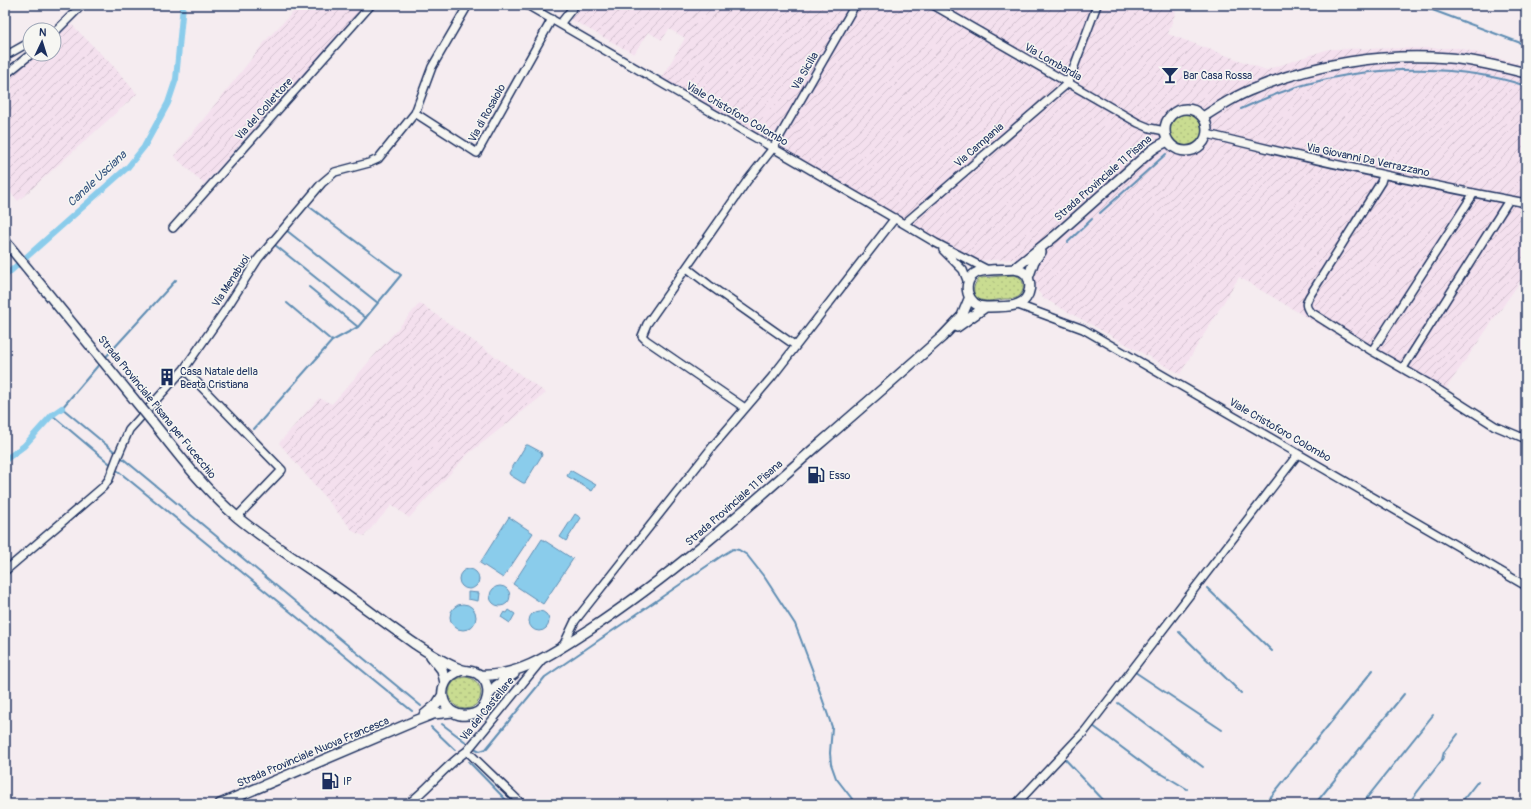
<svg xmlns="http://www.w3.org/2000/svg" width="1531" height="809" viewBox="0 0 1531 809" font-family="Pangolin,sans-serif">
<defs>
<pattern id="industrial-furrows" width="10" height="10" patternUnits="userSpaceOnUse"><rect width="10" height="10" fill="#f4e0ee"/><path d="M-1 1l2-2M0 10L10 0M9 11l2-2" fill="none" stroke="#d1c0ce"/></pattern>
<pattern id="grass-dots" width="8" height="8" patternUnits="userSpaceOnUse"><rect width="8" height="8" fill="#c9dc91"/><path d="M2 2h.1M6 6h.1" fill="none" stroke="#acbd7f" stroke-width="1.8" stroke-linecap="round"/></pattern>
</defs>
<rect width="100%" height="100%" fill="#f5ecf0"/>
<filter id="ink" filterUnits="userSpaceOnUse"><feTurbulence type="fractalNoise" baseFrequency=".025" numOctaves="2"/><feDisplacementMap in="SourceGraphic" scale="8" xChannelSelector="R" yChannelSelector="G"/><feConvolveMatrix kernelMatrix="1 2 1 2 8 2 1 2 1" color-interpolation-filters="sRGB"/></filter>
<g filter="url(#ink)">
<path fill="url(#industrial-furrows)" d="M300,5H366L204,184L174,156L268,38Z
M570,5H1178L1168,34L1266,70L1329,49L1459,48L1526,66V273L1440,397L1239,277L1180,374L1043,298L1035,287L1033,272L1016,259L973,261L660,81L685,38L669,29L662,40L648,32L634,54L563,15Z
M71,24L114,67L137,94L18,201L5,186V81L37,54H54V39Z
M420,303L546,393L468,454L409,518L392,505L364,536L354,532L279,443L319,398L332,404Z"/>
<path fill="url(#grass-dots)" stroke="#728678" d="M1170 130a16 16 0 1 1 32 0a16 16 0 1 1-32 0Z
M1013,275C1015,276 1018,276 1019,277C1026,282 1024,295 1016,298C1013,299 1008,299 1004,299C995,300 976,305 974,292C973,286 976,282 980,278Z
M449 693a16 16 0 1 1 32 0a16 16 0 1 1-32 0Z"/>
<path fill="#8acceb" stroke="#5e8db3" d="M526,445H528L541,452L542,455L525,483H523L510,475L509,473Z
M570,470L596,485L592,491L567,476Z
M575,514L581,518L566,541L560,537Z
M509,517L533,533L503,578L480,563Z
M542,539L573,559L543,604L513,584Z
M459 579a10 10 0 1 1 20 0a10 10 0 1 1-20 0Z
M490 596a10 10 0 1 1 20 0a10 10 0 1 1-20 0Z
M468,592L479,593L478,601L468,599Z
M450 617a13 13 0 1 1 26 0a13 13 0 1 1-26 0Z
M509,610L515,614L510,623L501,617L504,612L507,613Z
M529 621a10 10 0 1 1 20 0a10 10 0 1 1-20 0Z"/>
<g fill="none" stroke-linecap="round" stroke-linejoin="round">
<path stroke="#5e8db3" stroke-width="2" d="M1419,5L1526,45
M1241,109C1265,98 1289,88 1315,82C1378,65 1464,65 1526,86
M1100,213L1166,154
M286,230L378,303
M1068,242L1092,219
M275,245L366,318
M309,287L358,327
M287,303L332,341
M104,359L176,280
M101,362L62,408L421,706
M52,415L109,463
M254,429L332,341L358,327L401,275L307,205
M118,471L412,711
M1207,588L1272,651
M1179,632L1241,693
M1135,672L1222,730
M1118,703L1203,767
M442,724L467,743
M1093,726L1152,770L1162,774L1187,789
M431,727L455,750
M476,749L480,751L486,749L545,677L723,555L733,549L739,550L747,555L765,578L795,624L812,669L832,727L830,753L831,764L836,778L856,804
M1064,758L1107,804
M469,762L510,804
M1265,804L1373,670
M1315,804L1404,694
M1362,804L1433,715
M1408,804L1442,760L1444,752L1458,734
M1460,804L1478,781"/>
<path stroke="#8acceb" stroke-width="6" d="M5,276L128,167L144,147L168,103L176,79L183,5
M5,460L24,446L52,415L62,408"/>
<g stroke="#1b2f5e" stroke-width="10">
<path id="minor" d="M527,5L904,224L936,243L988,270
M933,5L1138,123L1150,128L1165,131
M560,24L575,5
M54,33L82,5
M5,56L30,42
M5,75L31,54
M415,113L477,153L552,19
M1207,134C1312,160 1419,183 1526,203
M1383,175L1381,182L1309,297C1306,303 1305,305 1309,311L1372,351L1426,382L1495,426L1526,439
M904,224L1068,83L1097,5
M173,228L371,5
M943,250L963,270L968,283
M687,268L709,285L796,346
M1018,305L1083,329L1526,586
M1372,351L1474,193
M1403,368L1509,200
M184,369L282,470L237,517
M745,408L646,340L642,336L647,324L747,181L773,148L855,5
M5,571L103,487L109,479L117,458L129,430L184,369L226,309L258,259L322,183L335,172L369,163L378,159L415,113L432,67L468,5
M563,646L575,621L713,446L772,377L895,218
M467,751L522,804
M408,804C429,788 445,766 467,751L541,661
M1016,804L1085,731L1298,454"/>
</g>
<g stroke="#1b2f5e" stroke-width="12">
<path id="major" d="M1165 130a21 21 0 1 1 42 0a21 21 0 1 1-42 0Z
M1203,117C1220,106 1237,95 1256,88C1316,63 1384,53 1449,58C1475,60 1501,67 1526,73
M1014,269L1055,236L1152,150L1158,146L1168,141
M1014,269C1017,270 1021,270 1023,272C1034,279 1031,300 1018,304C1010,308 997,306 988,307C967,309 959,280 978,272C986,269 1004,270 1014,269Z
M1028,278L1034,261L1041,252
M957,327L984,308
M151,420C178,454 204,489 237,517C266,541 298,561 329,582C358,602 386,624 415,644C429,653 444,663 460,669C466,672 473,670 480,675C493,686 489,710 473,714C442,723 429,681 462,670
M431,656L442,670L445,683
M479,675C520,678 557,650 589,630C671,576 744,511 817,446C859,410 901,373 942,337L962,316L969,299
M488,696L496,686L514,674
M424,715L437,704L442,696
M220,804L415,721L433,714L453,712"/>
</g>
<use href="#minor" stroke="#f6f6f2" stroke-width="7"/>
<use href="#major" stroke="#f6f6f2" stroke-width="9"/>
<g stroke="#1b2f5e" stroke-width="12" stroke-linecap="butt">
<path id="major-bridge" d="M5,241L151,420"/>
</g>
<use href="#major-bridge" stroke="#f6f6f2" stroke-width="9"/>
</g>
</g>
<defs>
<g id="bar-bare" transform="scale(1.38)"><path d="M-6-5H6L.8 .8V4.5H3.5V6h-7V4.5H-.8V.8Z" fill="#1b2f5e" stroke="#f6f6f2" stroke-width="2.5" paint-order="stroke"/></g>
<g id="building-bare" transform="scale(1.38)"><path d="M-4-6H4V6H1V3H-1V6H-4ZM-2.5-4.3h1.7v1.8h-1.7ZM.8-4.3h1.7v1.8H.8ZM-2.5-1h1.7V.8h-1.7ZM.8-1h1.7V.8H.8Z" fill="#1b2f5e" stroke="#f6f6f2" stroke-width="2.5" paint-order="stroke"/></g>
<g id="fuel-bare" transform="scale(1.38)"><path d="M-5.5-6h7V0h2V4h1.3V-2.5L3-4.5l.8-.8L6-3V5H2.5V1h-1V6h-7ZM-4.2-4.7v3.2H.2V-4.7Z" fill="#1b2f5e" stroke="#f6f6f2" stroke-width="2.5" paint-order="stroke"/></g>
</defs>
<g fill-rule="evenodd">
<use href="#bar-bare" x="1170" y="75"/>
<use href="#building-bare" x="167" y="377"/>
<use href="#fuel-bare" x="816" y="475"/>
<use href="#fuel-bare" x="330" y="781"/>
</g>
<g text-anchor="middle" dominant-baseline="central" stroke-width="3" stroke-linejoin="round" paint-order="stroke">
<g font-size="11" fill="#1b2f5e" stroke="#f6f6f2">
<text transform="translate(1053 62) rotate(30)">Via Lombardia</text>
<text transform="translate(805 71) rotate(-60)">Via Sicilia</text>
<text transform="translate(264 109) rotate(-48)">Via del Collettore</text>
<text transform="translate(487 113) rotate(-61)">Via di Rosaiolo</text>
<text transform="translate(737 114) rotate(30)">Viale Cristoforo Colombo</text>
<text transform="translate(979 145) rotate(-41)">Via Campania</text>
<text transform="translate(1368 160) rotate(12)">Via Giovanni Da Verrazzano</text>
<text transform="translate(1103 178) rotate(-41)">Strada Provinciale 11 Pisana</text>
<text transform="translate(231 281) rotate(-57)">Via Menabuoi</text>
<text transform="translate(157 407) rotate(51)">Strada Provinciale Pisana per Fucecchio</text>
<text transform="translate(1280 430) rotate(30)">Viale Cristoforo Colombo</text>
<text transform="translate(734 503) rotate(-41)">Strada Provinciale 11 Pisana</text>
<text transform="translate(487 709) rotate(-51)">Via del Castellare</text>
<text transform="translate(313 752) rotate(-23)">Strada Provinciale Nuova Francesca</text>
</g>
<g font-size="11" fill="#1b2f5e" stroke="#f6f6f2" text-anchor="start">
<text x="1183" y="75">Bar Casa Rossa</text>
<text x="180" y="371">Casa Natale della<tspan x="180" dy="13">Beata Cristiana</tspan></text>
<text x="829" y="475">Esso</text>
<text x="343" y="781">IP</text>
</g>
<g font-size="12" font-style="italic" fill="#375681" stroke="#f6f6f2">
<text transform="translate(97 179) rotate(-43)">Canale Usciana</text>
</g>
</g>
<rect width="1531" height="809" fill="none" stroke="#f6f6f2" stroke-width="20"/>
<rect x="10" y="10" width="1511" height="789" fill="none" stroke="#1b2f5e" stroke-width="1.5" filter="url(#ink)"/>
<g transform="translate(42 42) rotate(4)"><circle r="19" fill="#f6f6f2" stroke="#9ea6b7"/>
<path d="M0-3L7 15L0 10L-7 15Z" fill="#1b2f5e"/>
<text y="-6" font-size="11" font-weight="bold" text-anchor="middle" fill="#1b2f5e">N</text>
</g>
</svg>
